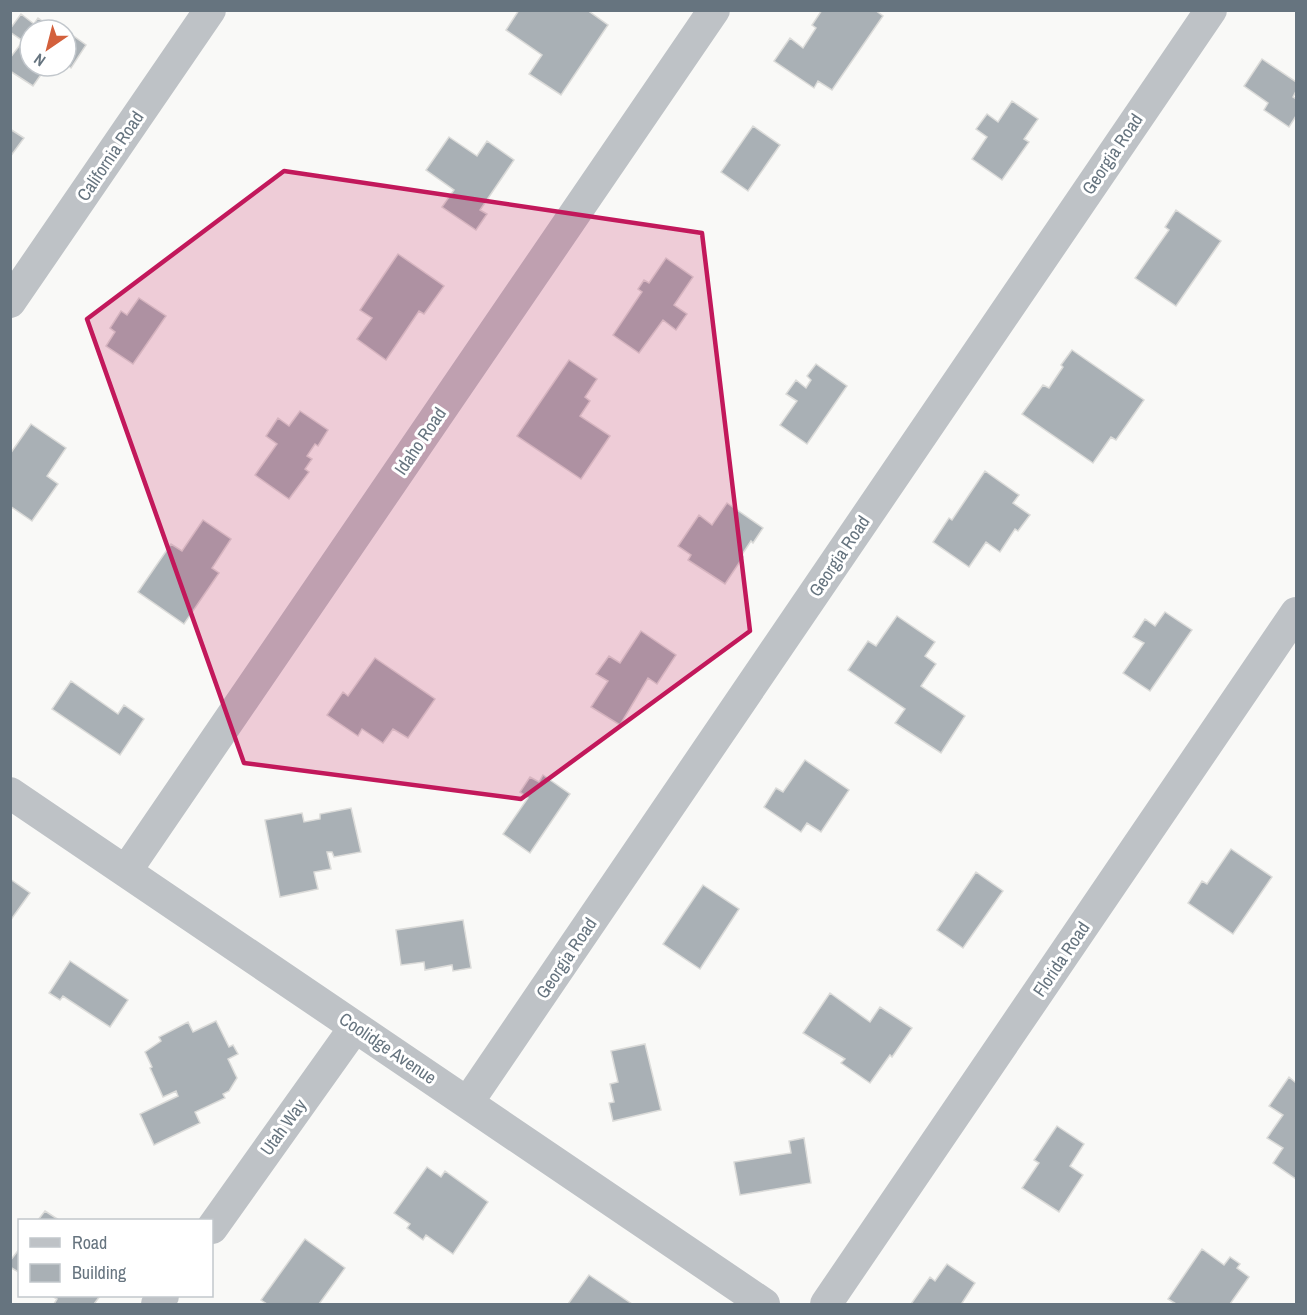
<svg xmlns="http://www.w3.org/2000/svg" width="1307" height="1315" viewBox="0 0 1307 1315" font-family="'Archivo Narrow',sans-serif">
<rect width="100%" height="100%" fill="#f9f9f7"/>
<path fill="#a9b0b5" stroke="#dbdbd9" stroke-width="1.5" d="M519,10H587L608,25L561,95L529,74L542,55L506,30Z
M822,10H875L883,16L832,90L818,81L814,88L774,61L790,38L803,48L816,28L812,25Z
M21,14L34,24L38,18L55,30H30V66H47L33,86L10,71V58L23,41L10,32V29Z
M68,32L86,45L71,68L66,64V36Z
M1262,59L1296,82V91L1293,97L1296,99V116L1289,127L1264,110L1268,103L1244,86Z
M1012,101L1038,119L1024,139L1029,142L1002,180L972,159L987,137L976,129L987,114L998,122Z
M753,126L780,145L748,191L721,172Z
M10,129L24,138L10,157Z
M449,137L477,156L487,141L514,160L480,210L487,214L476,230L442,207L454,190L426,170Z
M1176,210L1221,241L1176,306L1135,278L1169,230L1165,227Z
M398,254L444,286L424,314L419,311L386,360L357,339L372,318L360,310Z
M666,258L693,277L674,305L687,314L676,330L663,320L639,353L613,335L642,292L638,289L644,280L649,283Z
M139,298L166,316L133,364L106,346L115,332L110,328L121,311L127,315Z
M1072,350L1144,400L1116,440L1111,437L1093,463L1022,414L1043,385L1049,388L1063,367L1061,365Z
M569,360L597,379L585,397L590,401L580,416L610,436L581,479L517,436Z
M816,364L847,386L807,444L780,425L797,401L786,394L796,380L806,388L811,380L807,376Z
M300,411L328,430L318,446L315,444L307,456L312,459L305,469L309,472L289,499L255,475L277,444L266,436L278,418L289,426Z
M31,424L66,448L47,476L58,484L32,521L10,506V454Z
M985,471L1019,495L1013,503L1030,515L1018,531L1015,529L1000,552L986,542L969,567L933,542L949,518L952,520Z
M727,503L763,528L753,543L751,541L741,556L743,557L725,584L688,560L691,555L678,546L699,515L712,525Z
M203,520L231,539L212,568L219,573L184,624L138,592L171,544L182,551Z
M1165,612L1192,630L1150,691L1123,673L1144,643L1133,637L1145,619L1155,626Z
M897,616L935,642L925,656L936,664L921,686L965,716L941,753L895,723L905,709L848,670L868,641L876,646Z
M641,631L676,655L657,684L648,678L620,725L591,707L608,681L596,674L609,656L620,663Z
M375,658L435,699L408,738L393,729L383,743L362,729L358,736L327,715L343,692L348,696Z
M71,681L118,714L124,705L144,719L120,755L52,709Z
M805,760L849,790L821,832L807,823L801,832L764,807L776,788L783,792Z
M543,775L570,794L530,853L503,834L528,798L520,792L530,777L539,782Z
M351,808L361,852L334,857L332,852H327L331,869L314,872L318,889L280,897L265,820L302,813L304,822L320,819V814Z
M1231,849L1272,877L1233,934L1188,903L1202,881L1207,884Z
M976,872L1003,891L963,948L937,930Z
M10,879L30,893L10,921Z
M703,885L739,909L700,969L663,944Z
M463,920L471,968L453,971L452,965L425,970L424,962L401,965L396,930Z
M70,961L128,1000L110,1027L63,996L60,1000L49,993Z
M830,993L870,1022L880,1007L912,1028L892,1057L890,1055L870,1083L841,1063L845,1059L803,1033Z
M216,1021L229,1047L233,1045L238,1054L228,1059L237,1078L229,1091L223,1094L225,1098L195,1112L200,1123L154,1145L140,1114L178,1096L176,1091L163,1097L150,1068L152,1067L145,1052L161,1041L159,1037L188,1022L193,1032Z
M645,1044L661,1110L613,1121L609,1103L614,1102L610,1084L618,1082L611,1051Z
M1289,1077L1296,1083V1179L1273,1163L1283,1148L1267,1138L1283,1115L1269,1106Z
M1057,1126L1084,1144L1070,1166L1083,1175L1059,1212L1022,1188L1039,1163L1034,1160Z
M804,1138L811,1183L740,1195L734,1162L791,1153L789,1141Z
M427,1167L441,1177L445,1171L488,1202L453,1254L426,1235L423,1240L407,1228L410,1224L394,1213Z
M45,1211L59,1220H38Z
M305,1239L345,1268L319,1304H267L261,1300Z
M20,1248V1273L10,1267V1261Z
M1202,1249L1224,1265L1230,1257L1240,1264L1237,1268L1249,1277L1230,1304H1176L1168,1299Z
M947,1264L975,1283L962,1303L964,1304H911L930,1277L935,1281Z
M589,1275L632,1304H568Z
M52,1296H100L94,1304H54L57,1299Z"/>
<g fill="none" stroke-linecap="round" stroke-linejoin="round">
<path stroke="#bec2c6" stroke-width="32" d="M10,302L210,10
M10,793L764,1304
M126,871L714,10
M468,1102L1211,10
M212,1228L355,1027
M157,1304L163,1296
M826,1304L1296,613"/>
</g>
<path fill="#c2185b" fill-opacity="0.2" stroke="#c2185b" stroke-width="4.5" stroke-linejoin="round" d="M284,171L702,233L750,631L521,799L244,763L87,319Z"/>
<g text-anchor="middle" dominant-baseline="central" stroke-width="6" stroke-linejoin="round" paint-order="stroke">
<g font-size="18" fill="#66747f" stroke="#fff">
<text transform="translate(1112 154) rotate(-56)">Georgia Road</text>
<text transform="translate(110 156) rotate(-56)">California Road</text>
<text transform="translate(420 441) rotate(-56)">Idaho Road</text>
<text transform="translate(839 556) rotate(-56)">Georgia Road</text>
<text transform="translate(566 958) rotate(-56)">Georgia Road</text>
<text transform="translate(1061 959) rotate(-56)">Florida Road</text>
<text transform="translate(388 1048) rotate(34)">Coolidge Avenue</text>
<text transform="translate(283 1127) rotate(-54)">Utah Way</text>
</g>
</g>
<rect width="1307" height="1315" fill="none" stroke="#66747f" stroke-width="24"/>
<rect x="18" y="1219" width="195" height="78" fill="#ffffff" stroke="#c2c7cc" stroke-width="1.5"/>
<rect x="30" y="1238" width="30" height="9" fill="#bec2c6" stroke="#c2c7cc" stroke-width="1.5"/>
<text x="72" y="1249" font-size="18" fill="#66747f">Road</text>
<rect x="30" y="1264" width="30" height="18" fill="#a9b0b5" stroke="#c2c7cc" stroke-width="1.5"/>
<text x="72" y="1279" font-size="18" fill="#66747f">Building</text>
<g transform="translate(48 48) rotate(215)"><circle r="28" fill="#ffffff" stroke="#c2c7cc" stroke-width="1.5"/>
<path d="M0-4.5L10 22L0 15L-10 22Z" fill="#d3603c"/>
<text y="-9" font-size="16" font-weight="bold" text-anchor="middle" fill="#66747f">N</text>
</g>
</svg>
